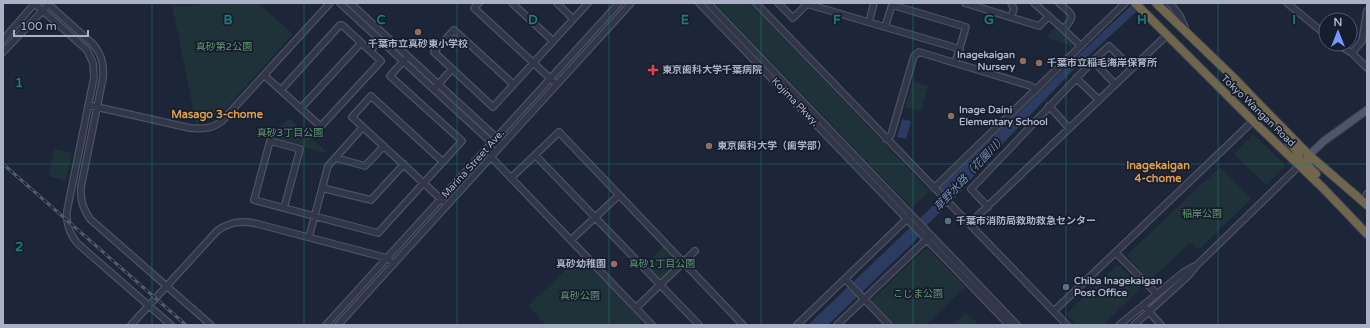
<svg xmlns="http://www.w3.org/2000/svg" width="1370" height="328" viewBox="0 0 1370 328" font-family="'Varela Round','Noto Sans JP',sans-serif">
<rect width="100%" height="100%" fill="#1d2538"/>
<path fill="#1f3239" d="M204,3H258L293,34L219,116C211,120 205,122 196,123L172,5L185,7Z
M715,3H750L930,191L912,208Z
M1055,27L1072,42V49L1069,45L1047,38L1049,33Z
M912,81L928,86L921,111L905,107Z
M289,118L327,152L326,153L269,139Z
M1253,134L1284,164V167L1266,185L1234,154Z
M54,149L72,153L66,181L49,176Z
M1219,168H1221L1250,197V200L1201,248H1196L1190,243L1150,280L1128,257V254Z
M664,246L679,261V263L661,280H659L645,265Z
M924,250H929L965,287L926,325H894L872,303L873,298Z
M581,255L641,317L640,325H546L528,306Z
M1117,265L1120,266L1141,288L1103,325H1077L1067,315L1068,312Z
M966,313L980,325H952Z"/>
<path fill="#2c3b5f" d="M1134,3H1146L1076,67L993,154L953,200L928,224L915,241L828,325H808L939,200L940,187C1005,126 1068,64 1134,3Z
M902,119L911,121L906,139L897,137Z"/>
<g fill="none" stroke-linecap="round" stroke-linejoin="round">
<g stroke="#4b5263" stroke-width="8">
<path id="minor" d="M34,3L87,50L93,63L94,77L67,211C66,224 69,232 77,243L171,325
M47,3L93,44C102,55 104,64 103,78L81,187C80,200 83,208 90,219L211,325
M340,3L492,143L496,144
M350,3L499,140
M479,3L474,8L553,81
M512,3L553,41
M557,3L573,19
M699,3L1009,325
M708,3L1017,325
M756,3L1067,325
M778,3L793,18L808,3
M965,3L1039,26L1049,16
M1034,3L1063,29L1081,46
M1059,3C1071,14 1078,15 1063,29
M1170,3L1180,16L1186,30
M1287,3L1326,35
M807,4L885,27
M1011,17L1014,9L1011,3
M869,22L874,3
M3,40L35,3
M1337,44L1352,53L1367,68
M370,51L380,40
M3,52L50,3
M1352,53L1362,41L1367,11
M1093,61L1115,84
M955,63L966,27L892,5L885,27L960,49
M264,75L319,125H322L381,61L342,25H340L281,90
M1076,78L1099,100
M513,84L454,30L434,52L493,107L588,3
M436,87L452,69
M88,105L190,128C203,129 212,129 222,121L330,3
M1049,106L1069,128
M301,108L361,43
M886,139L891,135L914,56L919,52L1031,86L1036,90
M492,143L491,157L652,325
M535,155L699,325
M336,158L365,166L384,146
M443,162L371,96L352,117L443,201
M511,178L559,132L743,325
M322,188L371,200L404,164
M934,188L1125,3
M1364,202L1367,194
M988,207L971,189L1093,61L1109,46L1132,68
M284,208L300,149L270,141L254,200L378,233L462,141L390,76L408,56
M969,224L1167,35
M309,237L328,166L363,127
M571,240L619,195
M1116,253L1157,294
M845,279L889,325
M1143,305L1161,325
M636,308L695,251
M1054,311L1253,121
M131,325L217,231C230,221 243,220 258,224L387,258L394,264
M326,325L619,3
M338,325L631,3
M797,325L909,217
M837,325L928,238
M1119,325L1184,272L1193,267
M1134,325L1188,276L1197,265L1300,165"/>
</g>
<g stroke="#3a4151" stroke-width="9">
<path id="major" d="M1305,159L1324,141L1367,110"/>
</g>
<g stroke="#383f4f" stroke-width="10">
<path id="highway" d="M1135,3L1253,121L1323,188L1367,234
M1156,3L1236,80L1256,101L1309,155L1367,205
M1289,142C1296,149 1300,154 1300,165
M1309,155C1305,165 1309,167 1316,174"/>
</g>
<use href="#minor" stroke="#313748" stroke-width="5.5"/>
<use href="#major" stroke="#4e5669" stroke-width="7"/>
<use href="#highway" stroke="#6f664d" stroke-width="8"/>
<g stroke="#525a70" stroke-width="3">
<path id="rail" d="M3,164L186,325"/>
</g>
<use href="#rail" stroke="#161d2c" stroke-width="1.5" stroke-dasharray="4.5" stroke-linecap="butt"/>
</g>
<path fill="none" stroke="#1e7c77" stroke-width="1" stroke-opacity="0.55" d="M152,3V325M304,3V325M457,3V325M609,3V325M761,3V325M913,3V325M1066,3V325M1218,3V325M3,164H1367"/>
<g fill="#8d6e63" stroke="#161d2c" stroke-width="1.5">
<circle cx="418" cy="32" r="4"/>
<circle cx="1023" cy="61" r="4"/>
<circle cx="1039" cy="63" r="4"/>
<circle cx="951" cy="116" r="4"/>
<circle cx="709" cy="146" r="4"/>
<circle cx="614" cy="264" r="4"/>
</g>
<path fill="#e0444e" stroke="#161d2c" stroke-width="1.5" d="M651 64h4v4h4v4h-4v4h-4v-4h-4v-4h4z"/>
<g fill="#5c6f8a" stroke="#161d2c" stroke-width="1.5">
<circle cx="948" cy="221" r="4"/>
<circle cx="1066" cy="287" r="4"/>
</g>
<g text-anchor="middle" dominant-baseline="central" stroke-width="3.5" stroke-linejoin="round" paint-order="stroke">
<g font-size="10" font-weight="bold" fill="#aab1c6" stroke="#161d2c" text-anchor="start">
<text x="418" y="44" text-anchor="middle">千葉市立真砂東小学校</text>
<text x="1015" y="55" text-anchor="end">Inagekaigan<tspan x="1015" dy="12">Nursery</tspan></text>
<text x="1047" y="63">千葉市立稲毛海岸保育所</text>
<text x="662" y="70">東京歯科大学千葉病院</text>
<text x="959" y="110">Inage Daini<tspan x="959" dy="12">Elementary School</tspan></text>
<text x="717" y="146">東京歯科大学（歯学部）</text>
<text x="956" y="221">千葉市消防局救助救急センター</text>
<text x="606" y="264" text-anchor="end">真砂幼稚園</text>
<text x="1074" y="281">Chiba Inagekaigan<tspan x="1074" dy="12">Post Office</tspan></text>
</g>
<g font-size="10" fill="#609874" stroke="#161d2c">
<text x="224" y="47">真砂第2公園</text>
<text x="290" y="133">真砂3丁目公園</text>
<text x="1202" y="214">稲岸公園</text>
<text x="662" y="264">真砂1丁目公園</text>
<text x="918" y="294">こじま公園</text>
<text x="580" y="296">真砂公園</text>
</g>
<g font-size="10" fill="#aab1c6" stroke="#161d2c">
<text transform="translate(795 102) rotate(46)">Kojima Pkwy.</text>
<text transform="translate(1258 111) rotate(44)">Tokyo Wangan Road</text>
<text transform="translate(473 164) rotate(-48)">Marina Street Ave.</text>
</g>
<g font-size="11" font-weight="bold" fill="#dd9e4d" stroke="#161d2c">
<text x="217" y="114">Masago 3-chome</text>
<text x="1158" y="165">Inagekaigan<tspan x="1158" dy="13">4-chome</tspan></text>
</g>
<g font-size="11" font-style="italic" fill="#778ab6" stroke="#161d2c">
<text transform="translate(970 173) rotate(-47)">草野水路（花園川）</text>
</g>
</g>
<g font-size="13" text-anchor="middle" font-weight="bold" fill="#1e7c77" stroke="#161d2c" stroke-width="3.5" stroke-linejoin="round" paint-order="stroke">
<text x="228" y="24">B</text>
<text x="381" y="24">C</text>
<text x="533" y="24">D</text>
<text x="685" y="24">E</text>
<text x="837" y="24">F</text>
<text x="989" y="24">G</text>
<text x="1142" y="24">H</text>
<text x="1294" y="24">I</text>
<text x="19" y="87">1</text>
<text x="19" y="251">2</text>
</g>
<rect width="1370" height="328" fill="none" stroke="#aab1c6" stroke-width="8"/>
<g transform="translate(1338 32)"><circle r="19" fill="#161d2c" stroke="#51586a"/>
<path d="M0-3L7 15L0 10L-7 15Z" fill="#7699ff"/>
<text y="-6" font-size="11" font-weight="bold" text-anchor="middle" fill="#aab1c6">N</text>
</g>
<path d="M14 30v6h74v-6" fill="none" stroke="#aab1c6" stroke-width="2"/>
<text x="20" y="30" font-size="12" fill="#aab1c6" stroke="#161d2c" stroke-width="3" paint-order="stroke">100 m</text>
</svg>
